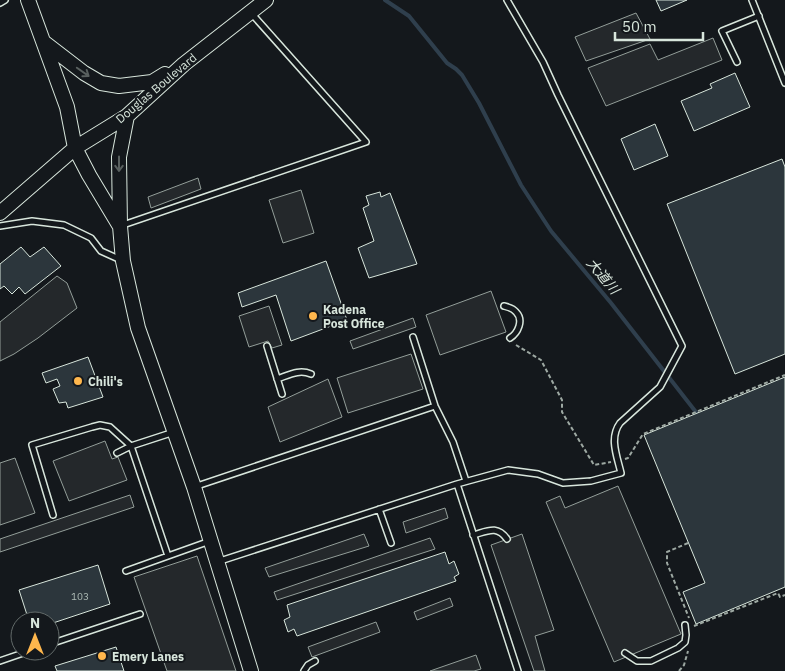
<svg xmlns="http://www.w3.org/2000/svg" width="785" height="671" viewBox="0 0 785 671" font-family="'IBM Plex Sans','Noto Sans JP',sans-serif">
<rect width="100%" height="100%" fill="#14181c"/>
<path fill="#24282b" stroke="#939e99" d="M636,13L650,39L586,61L575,37Z
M713,38L722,60L606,106L588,68L650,44L658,60Z
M198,178L201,189L151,208L148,197Z
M301,190L314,233L283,243L269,200Z
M57,276L67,283L77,308L38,338L14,354L0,361V322Z
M491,291L506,332L440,355L426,315Z
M269,306L282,345L272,348L268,341L249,347L239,316Z
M413,318L416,327L353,349L350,341Z
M411,354L423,389L348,413L337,378Z
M328,379L342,417L280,442L268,407Z
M105,441L112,459L118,457L127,480L69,501L53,461Z
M15,458L35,513L0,525V463Z
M618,486L681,634L614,662L546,502L560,496L565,508Z
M130,495L134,507L0,552V539Z
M445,508L448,518L406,533L403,522Z
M364,534L369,546L269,577L265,568Z
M522,534L554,630L535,636L545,671H534L491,545Z
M430,538L435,549L277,600L274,592Z
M197,556L236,671H167L134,577Z
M450,598L453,606L417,620L414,612Z
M376,622L380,632L312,657L308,647Z
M476,655L481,669L474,671H430Z"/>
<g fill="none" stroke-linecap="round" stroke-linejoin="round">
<path stroke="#2f3f4d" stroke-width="4" d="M385,0L409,16L447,63L456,69L462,75L479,103L521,185L551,231L611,303L699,416"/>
</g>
<path fill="#2c363c" stroke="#d8e6dc" d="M656,0H687L661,11Z
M735,73L750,107L694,131L681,101L712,88L710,84Z
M655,124L668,156L634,170L621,139Z
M782,159L785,167V354L735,374L667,204Z
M380,192L381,197L390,193L417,264L369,278L358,248L374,241L363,208L369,205L366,196Z
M21,247L30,257L44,247L61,266L25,294L19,287L12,294L4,286L0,289V264Z
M326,261L347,320L291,341L276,295L242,307L238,293Z
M88,357L103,397L68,408L66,402L59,403L53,389L60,386L57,379L46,383L42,373Z
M785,377V587L696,624L683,592L705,583L644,435Z
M445,552L449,564L454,561L459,574L454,577L456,581L297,636L294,629L288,632L284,620L290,617L287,605Z
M98,565L110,604L50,624V621H29L19,590Z
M116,647L124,671H57L55,666Z"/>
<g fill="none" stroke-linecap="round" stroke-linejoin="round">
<g stroke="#d8e6dc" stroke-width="8">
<path id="service" d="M752,0L785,83
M0,3L5,0
M737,62L722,31L759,16
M0,226L32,221L64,225L91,238L101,251L121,260
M120,226L366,142L251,13
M504,306C508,307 513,308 516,312C524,320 518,333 510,338
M413,337L435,406L453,442L466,481
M267,346L282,394
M277,379C289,375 299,369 311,374
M117,453L131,446L174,432
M457,484L518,671
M194,487L435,406
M379,509L391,543
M53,515L32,445L92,427L100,425L110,427L131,446L168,556
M473,535C488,531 497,525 507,539
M217,562L457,484L508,470L538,474L563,483L591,481L621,473C617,456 609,438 620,423L660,387L682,346L558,95L543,62L507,0
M126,571L210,541
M50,644L140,614
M625,653L637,661H651L678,648L685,642L686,635L685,625
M0,661L29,651
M304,671L308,665L315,661"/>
</g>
<g stroke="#d8e6dc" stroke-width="16">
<path id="tertiary" d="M28,0L67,107L75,148L89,175L119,225
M45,43L84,73L101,83L119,86L152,82L165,74
M127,116L119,157L120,226L123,261L138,328L194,487L251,671
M0,213L75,148L127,116L184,64L266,0"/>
</g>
<path stroke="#9da8a2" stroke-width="2" stroke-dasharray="4 2.5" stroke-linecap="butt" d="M516,345L541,360L562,400V412L594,465L611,462
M625,459L628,458L643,434L785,375
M688,543L667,552V563L689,618
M694,626L778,593L780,597L785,595
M679,671L684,665L688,651"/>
<use href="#service" stroke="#14181c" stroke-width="5"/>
<use href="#tertiary" stroke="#14181c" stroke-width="14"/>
</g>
<defs><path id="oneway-shaft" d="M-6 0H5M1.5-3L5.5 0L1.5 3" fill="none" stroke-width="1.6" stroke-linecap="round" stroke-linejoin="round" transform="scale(1.25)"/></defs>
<g stroke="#59605f">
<use href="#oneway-shaft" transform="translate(83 72) rotate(35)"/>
<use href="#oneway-shaft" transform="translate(119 164) rotate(90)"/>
</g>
<g fill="#ffb74d" stroke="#14181c" stroke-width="2">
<circle cx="313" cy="316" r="5"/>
<circle cx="78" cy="381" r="5"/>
<circle cx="102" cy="656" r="5"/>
</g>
<g text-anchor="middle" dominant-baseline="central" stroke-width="4" stroke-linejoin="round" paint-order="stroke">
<g font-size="10" fill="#adbab4">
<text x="80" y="596">103</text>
</g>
<g font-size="12" fill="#d8e6dc" stroke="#14181c">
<text transform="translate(156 88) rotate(-40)">Douglas Boulevard</text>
</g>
<g font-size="12" font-weight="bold" fill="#d8e6dc" stroke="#14181c" text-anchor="start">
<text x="323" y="309">Kadena<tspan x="323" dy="14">Post Office</tspan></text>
<text x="88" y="381">Chili's</text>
<text x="112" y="656">Emery Lanes</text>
</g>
<g font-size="14" font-style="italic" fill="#d8e6dc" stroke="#14181c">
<text transform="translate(603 276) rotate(50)">大道川</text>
</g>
</g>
<g transform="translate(35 636)"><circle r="24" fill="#14181c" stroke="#626a69"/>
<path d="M0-4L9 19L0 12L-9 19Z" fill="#ffb74d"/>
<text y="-8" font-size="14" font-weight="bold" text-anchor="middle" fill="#d8e6dc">N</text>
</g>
<path d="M615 32v8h88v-8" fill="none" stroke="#d8e6dc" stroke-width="2.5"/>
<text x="622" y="32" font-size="15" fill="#d8e6dc" stroke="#14181c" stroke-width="4" paint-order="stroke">50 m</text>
</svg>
